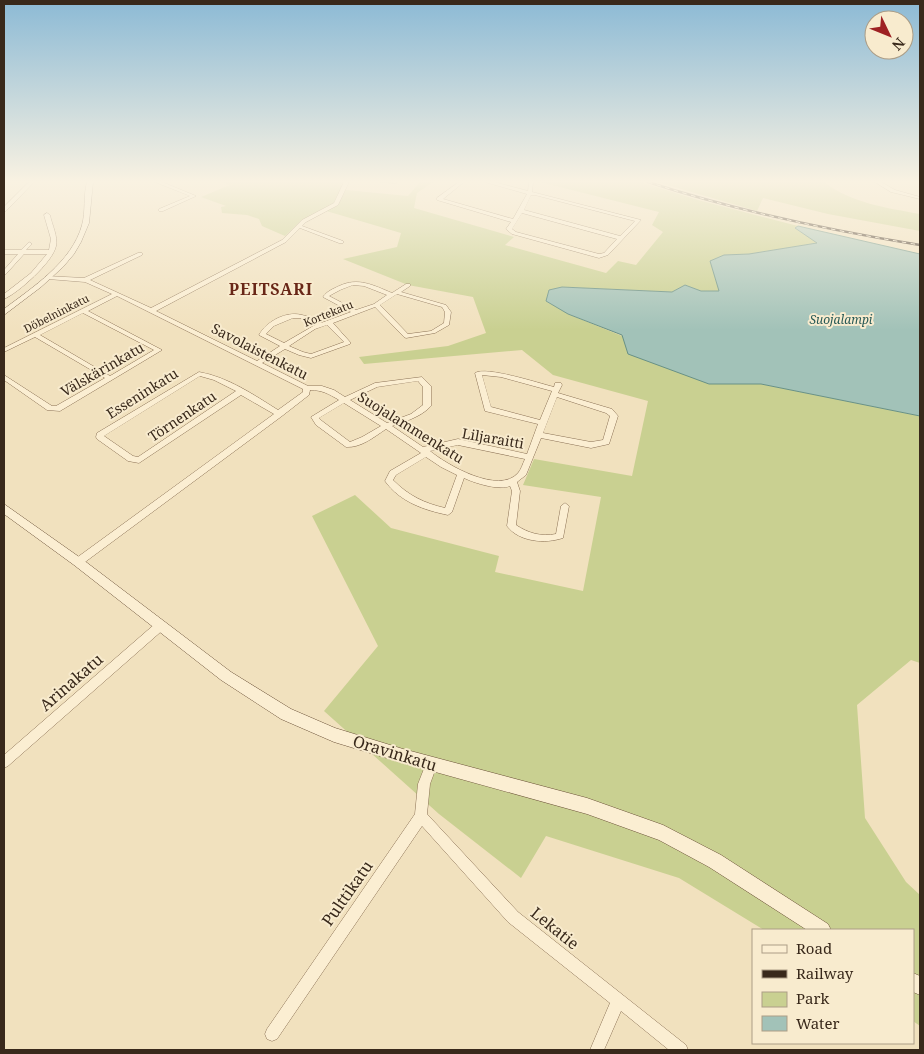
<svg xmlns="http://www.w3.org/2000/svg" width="924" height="1054" viewBox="0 0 924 1054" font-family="'Noto Serif',serif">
<rect width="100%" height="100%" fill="#f1e1be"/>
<path fill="#c9d091" d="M223,182H346V190L408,196L420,182H433L417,193L414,208L514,237L505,245L606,273L618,261L636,265L663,232L652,225L659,212L540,182H640L698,200L798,226L795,228L818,243L749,254L724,255L711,261L720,291H701L685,285L672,292L562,287L568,314L622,336L709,384H761L920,416V663L911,660L857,705L865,818L906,882L920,895V1026L913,1021V930H764L679,878L546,836L521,878L439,814L324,711L378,646L312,516L355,495L391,528L499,556L495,572L583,591L601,497L523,485L534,459L632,476L648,401L553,375L522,350L364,364L359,357L448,346L486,333L473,297L408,285L343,259L397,247L401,233L323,210L300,222L285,236L262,226L259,219L247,215L222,213L221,207L226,206L201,197L227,186H230Z
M657,182H824C851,203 887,208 920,214V231L828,214L763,198L757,211Z"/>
<path fill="#a2c2b8" stroke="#689186" d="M798,226L920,254V416L761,384H709L628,354L622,335L568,314L546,301L549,290L562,287L672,292L685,285L701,291H719L710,261L724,255L749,254L817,243L795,228Z"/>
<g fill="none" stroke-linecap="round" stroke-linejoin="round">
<g stroke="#8b7155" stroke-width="1">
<path id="street" d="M29,182H34L6,211H4V207Z
M155,182H162L196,196L163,211H159V209L190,196Z
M344,182H349L338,205L306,222L302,226L343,241V243H339L300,228L286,242L156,311L257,361L280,346L259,335C267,321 286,311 302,315C308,316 315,320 321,323L351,312L323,297C327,291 333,289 339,286C358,277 373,285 392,293L406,284H410V286L401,292L446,305L451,312L449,325L435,333L406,338L404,337L375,307L333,323L350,342V344L311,358L299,355L285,349L262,363L308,386H322L334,390L345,397L375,383L422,377L431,386V406C421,417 406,421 392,426L423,447L458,439L527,454L538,424L485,411L475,373C486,366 538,383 554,387L555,383H561L562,385L558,393L612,409L618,416L609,444L591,448L541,438L526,475L517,482L520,491L516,525C528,533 541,537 556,534L561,506L565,503L569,506L563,538C545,544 519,542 507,526L512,491L510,486C500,491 474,483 464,478L452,512L448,515C424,510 400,502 385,481L390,471L421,453L386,429C374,437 361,448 346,447L316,425L311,417L339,400C329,394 322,390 310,390L309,395L282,416L81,565H75L73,562L75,559L274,414L241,395L139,463L128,461L97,439L96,437L97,433L199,372C228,377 254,395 278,410L303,392V389L117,296L88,311L162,350L60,411L47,410L4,380V375L52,406H56L105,378L35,337L6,351L4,352V348L112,294L85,282L48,279L46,278V276L84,278L138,253H142V255L90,280L151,308L282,240L302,220L334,203ZM353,285L364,286L387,295L374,304L356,310L329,296L340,290ZM397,294L442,307L445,312L444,323L431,331L408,334L380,305ZM83,313L154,350L110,376L40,335ZM293,318H300L315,325L284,343L266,334L274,326ZM327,325L344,342L311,354L303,352L289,346L315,329ZM482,375L501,377L552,391L540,420L491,407ZM200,376L214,380L236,391L138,457L133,456L104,436ZM418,381L423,387V405L411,414L387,423L350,400L377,387ZM557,397L606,413L610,416L603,440L591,442L543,433ZM344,403L381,426L362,437L350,442L322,421L319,418ZM458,445L525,459C523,463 521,470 518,473C499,495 447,465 430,451ZM426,457L441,467L457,475L445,508C424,503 409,496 393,480L396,475Z
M381,182H398L396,183Z
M459,182H464L443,199L513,219L527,194L485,182H494L528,191L529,182H533L532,192L641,220L608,255L599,258L512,234L506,229L511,222L437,200V198ZM531,195H535L635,221L620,236L524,210ZM522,213L617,239L604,253L599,254L516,232L512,229Z
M875,182H881L895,190L920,197V199L891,192Z
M47,213L50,215C52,225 58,236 56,246C53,262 18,293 4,299V294L31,273L47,254H24L6,274L4,275V270L18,254H4V250H21L29,242L32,244L26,250H49L51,239L44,215Z
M160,622L164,623L165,626L164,629L8,766L4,768V755L156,623Z
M431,759L435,761L437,765L430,784L427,814L518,912L686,1045L688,1050H669L621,1011L604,1050H590L610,1003L508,922L422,826L277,1039L272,1041L267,1039L265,1034L267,1029L415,814L418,784L427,761Z"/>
</g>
<g stroke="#6c5239" stroke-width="1">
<path id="secondary" d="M87,182H93L89,223L81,242L74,254L63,267L41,287L4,315V309C33,287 72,262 82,225C86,211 83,196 87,182Z
M4,504L82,559L231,672L291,709L335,728L403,749L587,798L663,825L721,855L828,924L831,930H807L709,867L659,840L587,814L403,763L334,742L281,719L221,680L74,565L4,514Z
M913,973L920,976V995L913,992Z"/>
</g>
<use href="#street" fill="#fbeed2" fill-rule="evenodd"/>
<use href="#secondary" fill="#fbeed2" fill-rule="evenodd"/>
<g stroke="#39291b" stroke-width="2.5">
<path id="rail" d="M648,182C737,211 828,230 920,245"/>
</g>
<use href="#rail" stroke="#f8ebce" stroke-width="1" stroke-dasharray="4.5" stroke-linecap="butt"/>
</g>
<linearGradient id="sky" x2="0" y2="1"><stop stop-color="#8cbad5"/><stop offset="0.55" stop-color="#f9f2e2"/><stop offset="1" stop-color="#f9f2e2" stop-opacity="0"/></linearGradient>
<rect width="924" height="330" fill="url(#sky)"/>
<g text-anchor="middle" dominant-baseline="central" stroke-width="4" stroke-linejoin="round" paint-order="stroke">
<g font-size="11" fill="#39291b" stroke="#f8ebce">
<text transform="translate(56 313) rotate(-27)">Döbelninkatu</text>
<text transform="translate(328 313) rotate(-22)">Kortekatu</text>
</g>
<g font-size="12" font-style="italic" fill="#295a56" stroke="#f8ebce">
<text x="841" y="319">Suojalampi</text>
</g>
<g font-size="14" fill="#39291b" stroke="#f8ebce">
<text transform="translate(260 351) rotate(27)">Savolaistenkatu</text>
<text transform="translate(102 369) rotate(-30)">Välskärinkatu</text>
<text transform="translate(142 393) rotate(-32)">Esseninkatu</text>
<text transform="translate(182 416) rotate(-34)">Törnenkatu</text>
<text transform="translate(411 427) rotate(32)">Suojalammenkatu</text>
<text transform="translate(493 438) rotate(10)">Liljaraitti</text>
</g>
<g font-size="16" font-weight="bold" letter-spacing="1" fill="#692717" stroke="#f8ebce">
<text x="271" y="289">PEITSARI</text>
</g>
<g font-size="16" fill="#39291b" stroke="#f8ebce">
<text transform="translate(71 682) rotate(-41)">Arinakatu</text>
<text transform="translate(395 753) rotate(17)">Oravinkatu</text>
<text transform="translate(347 893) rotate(-55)">Pulttikatu</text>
<text transform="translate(555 928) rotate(39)">Lekatie</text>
</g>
</g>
<rect width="924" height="1054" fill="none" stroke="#39291b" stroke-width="10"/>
<rect x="752" y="929" width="162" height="115" fill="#f8ebce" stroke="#ac9d86"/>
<rect x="762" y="945" width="25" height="8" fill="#fbeed2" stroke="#ac9d86"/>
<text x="796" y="954" font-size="15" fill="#39291b">Road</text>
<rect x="762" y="970" width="25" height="8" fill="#39291b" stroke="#ac9d86"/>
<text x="796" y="979" font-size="15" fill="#39291b">Railway</text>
<rect x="762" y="992" width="25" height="15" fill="#c9d091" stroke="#ac9d86"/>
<text x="796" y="1004" font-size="15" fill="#39291b">Park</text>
<rect x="762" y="1016" width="25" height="15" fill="#a2c2b8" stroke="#ac9d86"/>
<text x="796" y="1029" font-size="15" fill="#39291b">Water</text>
<g transform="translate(889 35) rotate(133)"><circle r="24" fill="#f8ebce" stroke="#ac9d86"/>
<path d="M0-4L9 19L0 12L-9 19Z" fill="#9e2123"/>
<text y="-8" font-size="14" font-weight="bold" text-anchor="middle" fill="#39291b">N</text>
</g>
</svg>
